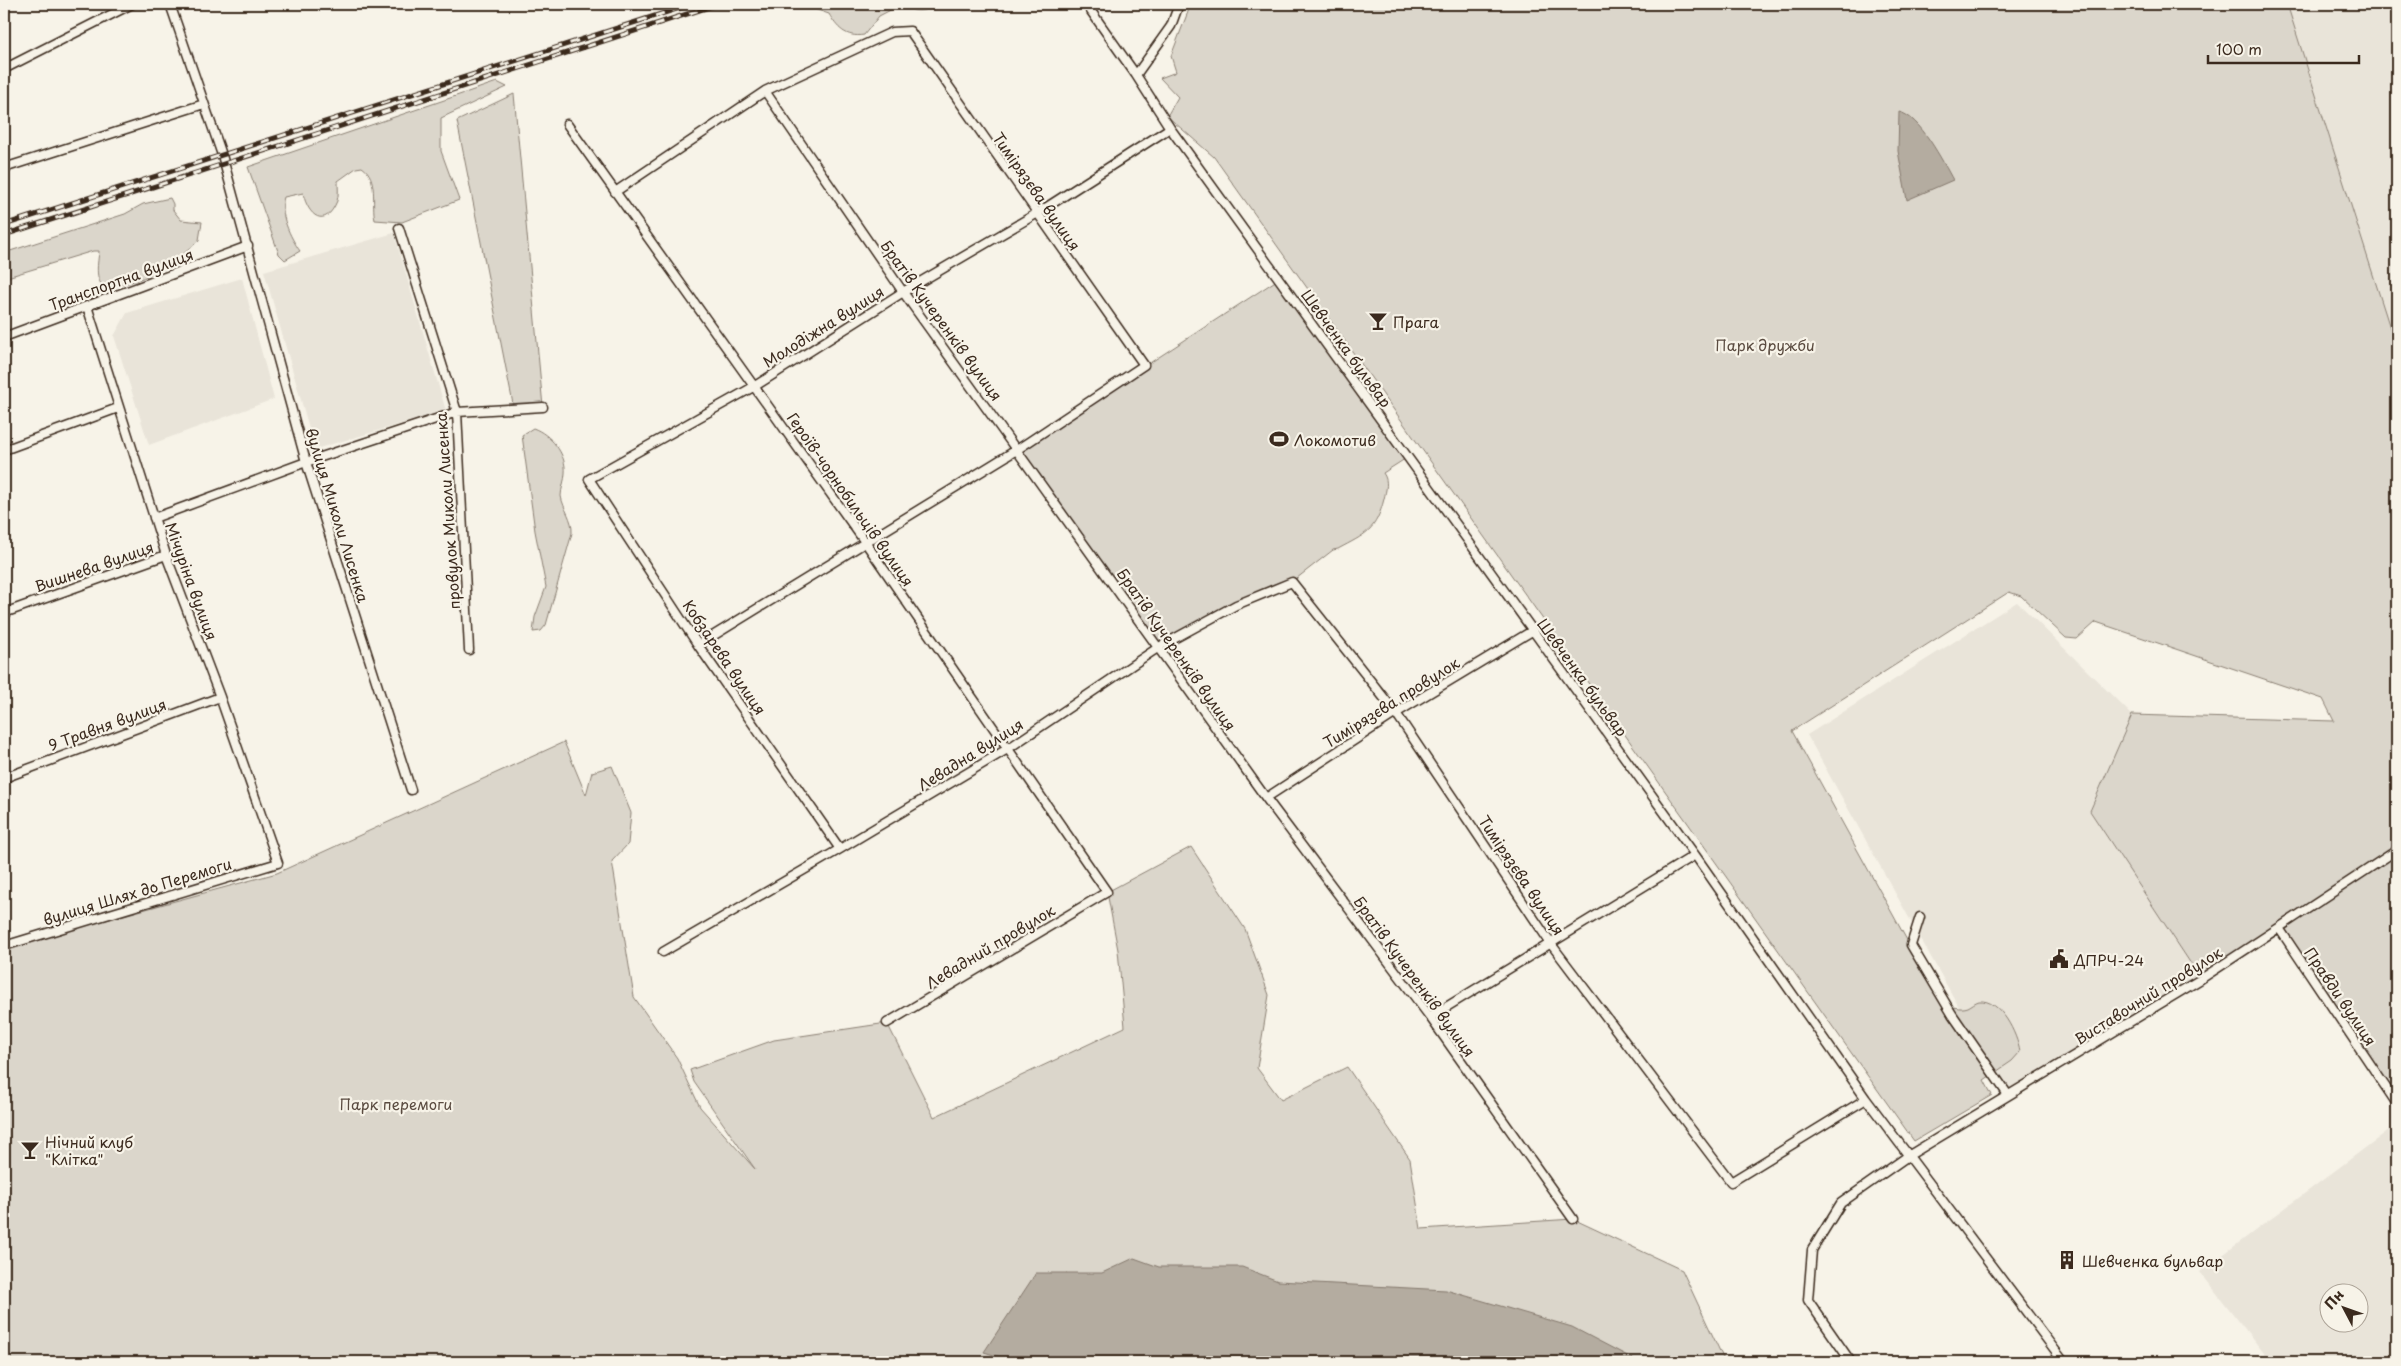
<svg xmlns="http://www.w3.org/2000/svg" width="2401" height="1366" viewBox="0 0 2401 1366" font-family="'Playpen Sans',sans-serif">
<rect width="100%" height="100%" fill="#f7f3e8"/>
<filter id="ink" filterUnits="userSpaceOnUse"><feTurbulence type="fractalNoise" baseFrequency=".02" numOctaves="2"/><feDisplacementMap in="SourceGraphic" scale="10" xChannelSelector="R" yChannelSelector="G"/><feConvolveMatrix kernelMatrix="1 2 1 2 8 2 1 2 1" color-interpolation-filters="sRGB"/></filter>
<g filter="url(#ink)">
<path fill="#e9e4d9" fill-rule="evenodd" d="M2276,4H2397V409Z
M394,233L446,411L315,449L264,271Z
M242,278L274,399L149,445L114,336L127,313Z
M2017,602L2132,715L2090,811L2201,979L2008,1095L1807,735Z
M2397,1124V1362H2271L2200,1272ZM2328,1294H2358V1324H2328Z"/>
<path fill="#dbd6cb" stroke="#8b8074" d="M800,4H902L879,16L864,35C846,38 837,28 829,14Z
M902,4H944C927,9 917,16 902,4Z
M1191,4H2287L2397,350V1104L2279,928L2201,979L2090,811L2132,715L2334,721L2323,699L2096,622L2077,639L2066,638L2021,596L2009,592L1792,731L1942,1004C1950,1006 1960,1010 1968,1007C1972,1005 1975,1002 1979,1001C2001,999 2017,1034 2020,1052L2012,1061L1984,1080L1992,1095L1914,1141L1214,157L1167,116L1178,97L1160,78L1176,72L1171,56Z
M497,82L507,87L441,118V151L459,200L402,222L375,220C371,203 379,178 362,167L356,168L338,181C338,187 339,195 337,201C325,230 308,216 303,193L284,197C279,214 290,237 300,251L285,260L279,254L248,167Z
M514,94L543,407L514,409L457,121Z
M170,198L173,204V210L181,220L202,222L199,240C173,266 141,284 104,287C94,279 98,263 99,251H93L4,278V253L125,214L143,204Z
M1280,278L1408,457L1383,473C1389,481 1386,490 1384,499C1376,531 1366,534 1338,549L1333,550L1292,582L1236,605L1159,647L1018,449Z
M533,428C550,434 567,454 565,473C565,480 561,489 561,496C563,509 573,519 572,533L546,625L541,631L533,632L535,617L546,587L535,531L522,435Z
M564,742L586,795L592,772L612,766L631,813L628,844L612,861L634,997L677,1058L700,1107L755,1169L694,1082L690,1070L774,1040L887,1023L934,1117L1125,1027L1118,950L1107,892L1191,847L1245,929L1269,995L1257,1068L1281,1100L1347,1067L1410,1159L1421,1229L1573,1219L1682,1270L1725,1362H4V948L277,873Z"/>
<path fill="#b4aca0" stroke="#84786c" d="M1899,112C1920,116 1943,162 1953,180L1907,200L1898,151Z
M1134,1258L1159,1267H1242L1278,1281L1446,1290L1572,1327L1639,1362H1017L984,1352L1036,1273H1102Z"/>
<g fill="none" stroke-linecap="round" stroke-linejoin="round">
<g stroke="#3b2a1e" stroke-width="11">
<path id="street" d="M170,4L222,155L306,462L411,790
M1086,4L1136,75L1170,128L1695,855L1866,1099L2064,1362
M4,69L132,4
M1136,75L1171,26L1179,4
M765,91L903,292L1266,798L1430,1017L1573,1219
M567,124L865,542L1107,892L887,1023
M4,168L204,104
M615,192L765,91L892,32L910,31L1144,365L1018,449L698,645
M399,228L457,412L469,650
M4,337L248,246
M4,450L118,408
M154,518L306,462L457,412L543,407
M4,613L166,555
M4,778L220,697
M1266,798L1396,713L1532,631
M840,849L698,645L589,479L755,386L903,292L1036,214L1170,128
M1920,917L1911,945L1952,1014L2008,1095
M2279,928L2397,1104
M4,946L278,863L220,697L166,555L87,306
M663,952L840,849L1009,748L1159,647L1236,605L1292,582L1396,713L1551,944L1731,1182L1866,1099
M1430,1017L1695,855
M1851,1362L1808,1300L1812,1250L1841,1203L1908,1156L2201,979L2397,850"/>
</g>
<use href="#street" stroke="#f7f3e8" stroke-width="8"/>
<g stroke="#3b2a1e" stroke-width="5">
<path id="rail" d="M4,225L692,4
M4,235L718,4"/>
</g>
<use href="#rail" stroke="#f7f3e8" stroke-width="3" stroke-dasharray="9" stroke-linecap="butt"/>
</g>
</g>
<defs>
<g id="bar-bare" transform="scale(1.5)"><path d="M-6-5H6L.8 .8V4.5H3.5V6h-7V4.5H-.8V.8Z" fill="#3b2a1e" stroke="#f7f3e8" stroke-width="2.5" paint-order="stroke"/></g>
<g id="stadium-bare" transform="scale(1.5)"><path d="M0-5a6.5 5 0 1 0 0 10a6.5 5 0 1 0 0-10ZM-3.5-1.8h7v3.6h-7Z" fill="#3b2a1e" stroke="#f7f3e8" stroke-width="2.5" paint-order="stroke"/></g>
<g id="civic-bare" transform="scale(1.5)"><path d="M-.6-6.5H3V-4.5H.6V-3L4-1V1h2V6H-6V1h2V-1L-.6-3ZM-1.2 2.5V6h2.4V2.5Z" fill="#3b2a1e" stroke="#f7f3e8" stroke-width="2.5" paint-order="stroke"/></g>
<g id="building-bare" transform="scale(1.5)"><path d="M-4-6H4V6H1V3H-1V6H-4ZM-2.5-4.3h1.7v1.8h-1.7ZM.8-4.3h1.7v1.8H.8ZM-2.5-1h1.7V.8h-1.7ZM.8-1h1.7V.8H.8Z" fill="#3b2a1e" stroke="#f7f3e8" stroke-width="2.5" paint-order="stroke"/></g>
</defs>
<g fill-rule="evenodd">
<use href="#bar-bare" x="1378" y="321"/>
<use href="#stadium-bare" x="1279" y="439"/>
<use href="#civic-bare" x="2059" y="959"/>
<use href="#bar-bare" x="30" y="1150"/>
<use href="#building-bare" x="2067" y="1260"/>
</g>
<g text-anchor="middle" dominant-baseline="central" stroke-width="4.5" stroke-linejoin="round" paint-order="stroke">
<g font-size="15" fill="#3b2a1e" stroke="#f7f3e8">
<text transform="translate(1037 191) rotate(55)">Тимірязєва вулиця</text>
<text transform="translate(121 279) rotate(-20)">Транспортна вулиця</text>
<text transform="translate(942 320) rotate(54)">Братів Кучеренків вулиця</text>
<text transform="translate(823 326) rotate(-32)">Молодіжна вулиця</text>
<text transform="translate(1347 348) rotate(54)">Шевченка бульвар</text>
<text transform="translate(851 499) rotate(55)">Героїв-чорнобильців вулиця</text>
<text transform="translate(447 511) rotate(-94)">провулок Миколи Лисенка</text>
<text transform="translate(338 515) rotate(73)">вулиця Миколи Лисенка</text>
<text transform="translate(94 566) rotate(-19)">Вишнева вулиця</text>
<text transform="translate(192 581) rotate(70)">Мічуріна вулиця</text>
<text transform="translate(1177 649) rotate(55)">Братів Кучеренків вулиця</text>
<text transform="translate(725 657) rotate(56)">Кобзарева вулиця</text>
<text transform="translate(1583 677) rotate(54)">Шевченка бульвар</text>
<text transform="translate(1391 702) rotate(-32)">Тимірязєва провулок</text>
<text transform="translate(107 724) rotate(-20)">9 Травня вулиця</text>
<text transform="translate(970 754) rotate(-32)">Левадна вулиця</text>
<text transform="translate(1522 875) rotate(56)">Тимірязєва вулиця</text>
<text transform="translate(137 891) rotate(-17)">вулиця Шлях до Перемоги</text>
<text transform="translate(990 946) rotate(-31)">Левадний провулок</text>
<text transform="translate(1415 976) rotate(54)">Братів Кучеренків вулиця</text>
<text transform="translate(2148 995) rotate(-32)">Виставочний провулок</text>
<text transform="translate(2341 996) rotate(56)">Правди вулиця</text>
</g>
<g font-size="15" fill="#3b2a1e" stroke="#f7f3e8" text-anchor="start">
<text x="1393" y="321">Прага</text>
<text x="1294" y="439">Локомотив</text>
<text x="2074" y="959">ДПРЧ-24</text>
<text x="45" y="1141">Нічний клуб<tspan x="45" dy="17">"Клітка"</tspan></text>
<text x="2082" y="1260">Шевченка бульвар</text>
</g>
<g font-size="15" fill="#5b4c41" stroke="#f7f3e8">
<text x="1765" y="344">Парк дружби</text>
<text x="396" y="1103">Парк перемоги</text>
</g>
</g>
<rect width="2401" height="1366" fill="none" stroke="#f7f3e8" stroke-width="20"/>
<rect x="10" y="10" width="2381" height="1346" fill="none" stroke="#3b2a1e" stroke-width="2" filter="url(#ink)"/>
<g transform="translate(2344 1308) rotate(311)"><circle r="24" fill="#f7f3e8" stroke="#aca397"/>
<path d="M0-4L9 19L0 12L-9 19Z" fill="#3b2a1e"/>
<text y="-8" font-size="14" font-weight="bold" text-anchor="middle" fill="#3b2a1e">Пн</text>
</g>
<path d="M2208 55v8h151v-8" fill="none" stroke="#3b2a1e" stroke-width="2.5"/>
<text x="2216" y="55" font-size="15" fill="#3b2a1e" stroke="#f7f3e8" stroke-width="4" paint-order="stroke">100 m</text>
</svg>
